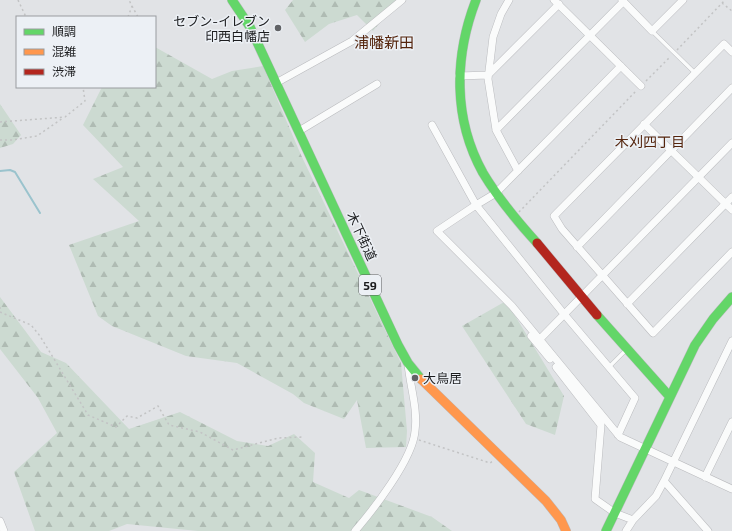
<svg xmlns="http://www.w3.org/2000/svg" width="732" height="531" viewBox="0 0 732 531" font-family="'Exo 2','Noto Sans JP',sans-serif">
<defs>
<pattern id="forest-firs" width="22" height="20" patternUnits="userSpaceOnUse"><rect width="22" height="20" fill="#ccdad1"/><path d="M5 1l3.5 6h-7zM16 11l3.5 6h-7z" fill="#afbbb3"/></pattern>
</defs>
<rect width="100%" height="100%" fill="#e1e3e6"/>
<path fill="url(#forest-firs)" d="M293,0H398L373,31L357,15L329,24L305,42L285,10Z
M155,47L212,79L232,71L263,66L301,155L401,363L407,431L406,447L366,448L357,400L344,419L304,403L293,394L237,363L186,356L112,326L98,316L69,245L139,221L93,179L123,167L83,125L102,87H155Z
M0,104L21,135L13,144L0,148Z
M0,297L41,352L66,363L129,429L180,412L237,441L268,446L294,434L315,453L313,482L349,498L359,490L432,517L452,531H198L127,524L109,531H35L14,472L57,433L38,398L0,349Z
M506,301L564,396L555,435L526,424L462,326Z"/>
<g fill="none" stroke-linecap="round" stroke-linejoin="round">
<path stroke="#9ac3cd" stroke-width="2" d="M0,171L10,170L15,172L40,213"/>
<g stroke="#babbbe" stroke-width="4.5">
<path id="lane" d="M652,31L695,73
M609,367L626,350"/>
</g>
<g stroke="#babbbe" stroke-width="8">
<path id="street" d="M509,0L501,14L493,37L488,79L496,130L518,171
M554,0L641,86
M622,0L652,31L683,0
M732,52L724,44L554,216L562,229L653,333L732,252
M621,66L496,193L476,205L437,231L512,306L620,437L732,489
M459,76L488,75L559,4
M276,83L352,41L402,0
M644,124L732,210
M432,125L476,205L564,314L635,398L618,435
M496,130L623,2
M299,131L377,84
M577,247L732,88
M627,304L732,197
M531,336L550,359
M540,339L732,143
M556,367L601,425L595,499L615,513L633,520L656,496L664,481L708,531
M705,477L732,422
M664,481L732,341
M0,521L4,531
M355,531C373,510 413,459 415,431C418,409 410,386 408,364
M626,531L633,520"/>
</g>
<g stroke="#babbbe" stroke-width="10">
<path id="fast" d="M232,0L250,27L398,345L408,363L421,379
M476,0C454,57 453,119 483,173C498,198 517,221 537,243
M597,315L670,397
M606,531L695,345L713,319L732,297"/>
</g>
<g stroke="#babbbe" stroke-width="10">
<path id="slow" d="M421,379L546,501L561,520L566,531"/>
</g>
<g stroke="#babbbe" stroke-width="10">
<path id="jam" d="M537,243L597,315"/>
</g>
<path stroke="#c2c3c4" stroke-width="1.5" stroke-dasharray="2 3" stroke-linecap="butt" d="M18,0L26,17
M722,3L732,11
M132,6L138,17
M128,17L132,6L129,0
M677,50L725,0
M646,81L670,57
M0,122L65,117L85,101L83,87
M0,140H12L37,136L63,118
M519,212L636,91
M0,307V312L31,325L40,336L88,415L116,427L127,416L137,418L158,406L169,425L200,432L233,450L278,438L304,437
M419,440L490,463L493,461"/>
<use href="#lane" stroke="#fafbfb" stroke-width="3.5"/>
<use href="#street" stroke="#fafbfb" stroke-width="7"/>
<use href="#fast" stroke="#63d668" stroke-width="9"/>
<use href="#slow" stroke="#ff974d" stroke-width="9"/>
<use href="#jam" stroke="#b3261e" stroke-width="9"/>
</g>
<g fill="#616265" stroke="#ecf0f5" stroke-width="1.5">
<circle cx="278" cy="28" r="4"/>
<circle cx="415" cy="378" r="4"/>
</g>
<g text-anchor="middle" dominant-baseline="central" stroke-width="3" stroke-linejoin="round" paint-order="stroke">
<rect fill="#ecf0f5" stroke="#5a5c5f" stroke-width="1" x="359" y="275" width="22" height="20" rx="3"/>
<g font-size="12" font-weight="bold" fill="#1c1d1f">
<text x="370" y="285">59</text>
</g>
<g font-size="13" fill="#1c1d1f" stroke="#ecf0f5" text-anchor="end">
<text x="270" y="21">セブン-イレブン<tspan x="270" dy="15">印西白幡店</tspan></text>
<text x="423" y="378" text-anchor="start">大鳥居</text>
</g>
<g font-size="13" fill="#1c1d1f" stroke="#ecf0f5">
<text transform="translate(362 236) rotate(65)">木下街道</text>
</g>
<g font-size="14" fill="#54240c" stroke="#ecf0f5">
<text x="650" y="141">木刈四丁目</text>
</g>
<g font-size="15" fill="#54240c" stroke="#ecf0f5">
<text x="384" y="42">浦幡新田</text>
</g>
</g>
<rect x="16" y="16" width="140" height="72" fill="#ecf0f5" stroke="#999c9f"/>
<rect x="24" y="29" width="20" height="6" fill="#63d668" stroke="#999c9f"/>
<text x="52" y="36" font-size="12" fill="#1c1d1f">順調</text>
<rect x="24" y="49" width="20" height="6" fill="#ff974d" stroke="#999c9f"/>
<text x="52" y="56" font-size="12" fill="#1c1d1f">混雑</text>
<rect x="24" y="69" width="20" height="6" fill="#b3261e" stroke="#999c9f"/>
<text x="52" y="76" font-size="12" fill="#1c1d1f">渋滞</text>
</svg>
